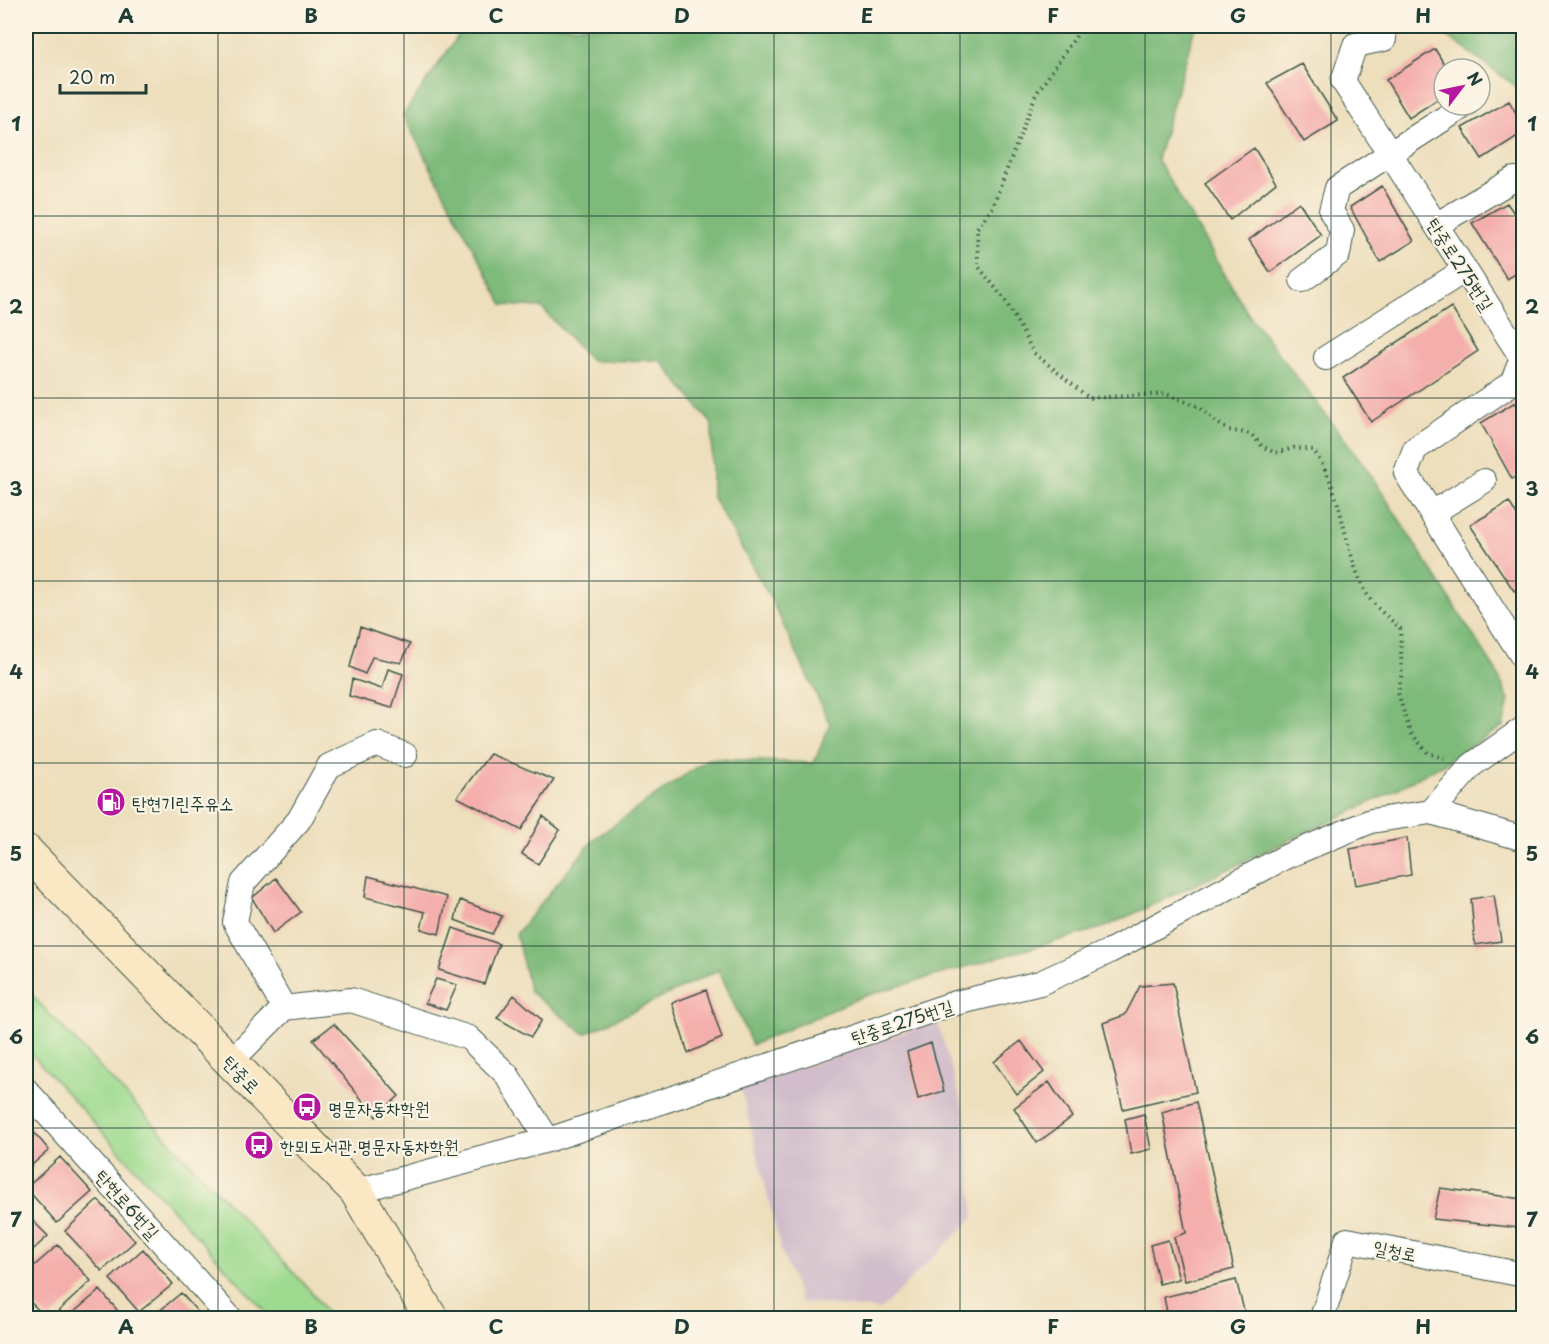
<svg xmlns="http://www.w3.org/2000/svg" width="1549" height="1344" viewBox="0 0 1549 1344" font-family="'Playpen Sans','Poor Story',sans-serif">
<rect width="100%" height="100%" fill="#fcf5e5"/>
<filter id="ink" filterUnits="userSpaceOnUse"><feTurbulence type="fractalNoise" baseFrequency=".0167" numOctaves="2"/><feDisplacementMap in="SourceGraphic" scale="12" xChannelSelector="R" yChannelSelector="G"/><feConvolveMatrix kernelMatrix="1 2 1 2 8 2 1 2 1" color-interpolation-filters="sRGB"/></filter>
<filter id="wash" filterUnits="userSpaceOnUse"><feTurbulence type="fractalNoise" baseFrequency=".008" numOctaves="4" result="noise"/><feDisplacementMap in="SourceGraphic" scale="24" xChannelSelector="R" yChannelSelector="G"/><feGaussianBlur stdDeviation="1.35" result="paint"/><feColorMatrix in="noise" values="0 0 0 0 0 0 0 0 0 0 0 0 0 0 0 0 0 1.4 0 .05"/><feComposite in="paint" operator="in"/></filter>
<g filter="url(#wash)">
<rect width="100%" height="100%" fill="#eddebc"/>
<path fill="#d1bdcb" d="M937,1021L965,1114L974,1217L880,1310L801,1302L781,1250L741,1088Z"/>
<path fill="#9eda8f" stroke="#5e8c62" stroke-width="1.5" d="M26,989L308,1288L331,1318H271L26,1048Z"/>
<path fill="#7eba7a" stroke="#4e7c57" stroke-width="1.5" d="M465,26H1199L1194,31L1157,159L1248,314L1365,466L1496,671L1509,700L1503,726L1445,763L1384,796L1105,927L861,997L752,1045L719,970L585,1034L530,992L516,934L594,839L708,759L814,763L830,724L772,601L712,496V424L660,360L591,361L541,307L503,305L403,115Z
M1433,26H1523V91Z"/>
<g id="blocks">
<path fill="#f4aeac" d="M1435,49L1447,69H1444V95L1409,118L1386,80Z
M1302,64L1338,121L1304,142L1267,83Z
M1509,101L1524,127V132L1482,159L1462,128Z
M1254,148L1276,183L1230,220L1205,183Z
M1382,186L1414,241L1380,262L1350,207Z
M1299,202L1321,235L1270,272L1249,240Z
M1507,203L1524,228V269L1507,279L1472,223Z
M1451,307L1478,351L1371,422L1343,378Z
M1515,402L1524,417V471L1512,479L1481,423Z
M1509,502L1524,527V583L1514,591L1470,525Z
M360,627L410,644L401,663L372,657L365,674L350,667Z
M388,669L403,674L392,708L349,696L352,679L382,689Z
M490,754L554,780L521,830L457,797Z
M543,816L560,830L538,864L522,854Z
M1407,838L1411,875L1356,885L1350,849Z
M368,876L447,897L439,934L421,929L425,912L365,897Z
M276,878L301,912L273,933L252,898Z
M1494,895L1501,941L1475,945L1471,899Z
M460,900L502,916L492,934L455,920Z
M453,928L499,944L484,984L439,970Z
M436,979L457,985L446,1010L425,1003Z
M1173,983L1196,1092L1123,1109L1103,1023L1125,1015L1140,986Z
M706,990L722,1038L688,1053L672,1003Z
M514,995L542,1020L531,1037L497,1018Z
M334,1024L399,1096L376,1117L313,1040Z
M1021,1041L1044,1072L1017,1094L994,1062Z
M931,1043L944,1091L918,1099L907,1052Z
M1049,1082L1072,1117L1037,1143L1014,1108Z
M1196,1102L1234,1269L1185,1281L1174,1237L1186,1233L1162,1112Z
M1144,1114L1151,1149L1131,1154L1125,1119Z
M26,1123L49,1150L26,1170Z
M60,1157L92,1192L57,1223L26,1188Z
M1440,1188L1522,1199L1520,1228L1433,1219Z
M98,1200L135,1241L102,1271L65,1231Z
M26,1214L48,1236L26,1256Z
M1168,1240L1179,1279L1159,1284L1150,1245Z
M58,1245L91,1281L51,1318H47L26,1298V1273Z
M143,1249L173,1284L139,1312L110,1279Z
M1236,1280L1246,1318H1168L1164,1297Z
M100,1290L124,1318H67Z
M181,1293L203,1318H151Z"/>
</g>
</g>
<g filter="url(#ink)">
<use href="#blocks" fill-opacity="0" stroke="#3e5548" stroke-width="1.5"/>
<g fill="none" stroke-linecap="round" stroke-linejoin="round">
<g stroke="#3e5548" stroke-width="26">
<path id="minor" d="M1384,39L1355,45L1343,81L1522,358L1512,383L1415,449L1406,473L1524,659
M1436,225L1514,179H1524
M1302,280L1338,254L1342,230L1331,211L1337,188L1465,105
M1326,358L1465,270
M1432,513L1484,481
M1431,812L1524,839
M284,1008L235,922L243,883L299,820L329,766L377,744L405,755
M230,1062L284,1008L351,1000L469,1038L507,1075L548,1140
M26,1090L230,1318
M356,1191L548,1140L952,1004L1040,983L1108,952L1285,857L1371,821L1431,812L1472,765L1524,728
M1322,1318L1347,1240L1524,1275"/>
</g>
<g stroke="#3e5548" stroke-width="35">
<path id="secondary" d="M26,851L356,1191L431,1318"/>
</g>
<path stroke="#3e5548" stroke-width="4" stroke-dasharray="1.5 4.5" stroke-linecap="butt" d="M1083,26L1036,94L992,208L977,228L978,266L1005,300L1034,353L1089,398L1166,394L1200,407L1216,422L1228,430L1251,434L1262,446L1275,453L1294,448L1313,450C1346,495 1341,548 1367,594C1374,607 1389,618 1400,628L1402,673L1398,693L1410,732L1428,753L1444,758"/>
<use href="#minor" stroke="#fff" stroke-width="24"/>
<use href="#secondary" stroke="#fae7c3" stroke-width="33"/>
</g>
</g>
<path fill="none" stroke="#1f3d34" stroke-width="1.5" stroke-opacity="0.55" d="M218,26V1318M404,26V1318M589,26V1318M774,26V1318M960,26V1318M1145,26V1318M1331,26V1318M26,216H1524M26,398H1524M26,581H1524M26,763H1524M26,946H1524M26,1128H1524"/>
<defs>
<g id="fuel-disc" transform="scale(1.5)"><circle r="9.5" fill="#b5179e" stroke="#fcf5e5"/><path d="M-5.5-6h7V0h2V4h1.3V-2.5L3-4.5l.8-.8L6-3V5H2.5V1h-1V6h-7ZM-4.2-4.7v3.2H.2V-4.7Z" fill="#fff"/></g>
<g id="bus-disc" transform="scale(1.5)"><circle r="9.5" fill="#b5179e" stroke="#fcf5e5"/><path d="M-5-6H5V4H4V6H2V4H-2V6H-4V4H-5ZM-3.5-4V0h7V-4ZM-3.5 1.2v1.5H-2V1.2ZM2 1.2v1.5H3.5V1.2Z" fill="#fff"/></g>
</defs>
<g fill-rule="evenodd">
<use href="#fuel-disc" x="111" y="802"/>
<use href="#bus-disc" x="307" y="1107"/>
<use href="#bus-disc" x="259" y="1145"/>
</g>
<g text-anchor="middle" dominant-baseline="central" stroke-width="4.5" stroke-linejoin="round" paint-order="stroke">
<g font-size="18" fill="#1f3d34" stroke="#fcf5e5">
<text transform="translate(1461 264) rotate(57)">탄중로275번길</text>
<text transform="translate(902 1021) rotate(-18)">탄중로275번길</text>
<text transform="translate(242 1074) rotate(46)">탄중로</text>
<text transform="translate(128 1204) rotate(48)">탄현로6번길</text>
<text transform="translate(1395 1250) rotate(11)">일청로</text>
</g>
<g font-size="18" fill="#1f3d34" stroke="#fcf5e5" text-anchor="start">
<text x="132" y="802">탄현기린주유소</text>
<text x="328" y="1107">명문자동차학원</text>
<text x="280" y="1145">한뫼도서관.명문자동차학원</text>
</g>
</g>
<rect width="1549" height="1344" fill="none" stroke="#fcf5e5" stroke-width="66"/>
<g transform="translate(1462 87) rotate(58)"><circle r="28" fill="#fcf5e5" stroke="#a4ab9e" stroke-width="1.5"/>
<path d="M0-4.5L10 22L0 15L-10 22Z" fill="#b5179e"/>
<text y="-9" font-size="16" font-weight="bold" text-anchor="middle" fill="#1f3d34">N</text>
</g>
<path d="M60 84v9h86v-9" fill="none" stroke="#1f3d34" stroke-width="3"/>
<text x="69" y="84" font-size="18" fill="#1f3d34" stroke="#fcf5e5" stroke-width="4.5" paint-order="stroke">20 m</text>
<rect x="33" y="33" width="1483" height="1278" fill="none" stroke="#1f3d34" stroke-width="2"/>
<g font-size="20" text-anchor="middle" font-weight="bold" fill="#1f3d34">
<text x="126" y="23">A</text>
<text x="311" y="23">B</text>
<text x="496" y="23">C</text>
<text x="682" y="23">D</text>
<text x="867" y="23">E</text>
<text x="1053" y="23">F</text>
<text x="1238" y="23">G</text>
<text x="1423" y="23">H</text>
<text x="16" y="131">1</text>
<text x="1532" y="131">1</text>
<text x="16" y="314">2</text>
<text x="1532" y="314">2</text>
<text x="16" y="496">3</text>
<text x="1532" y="496">3</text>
<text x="16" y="679">4</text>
<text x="1532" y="679">4</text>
<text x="16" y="861">5</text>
<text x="1532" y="861">5</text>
<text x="16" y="1044">6</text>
<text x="1532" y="1044">6</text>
<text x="16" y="1227">7</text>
<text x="1532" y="1227">7</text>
<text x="126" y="1334">A</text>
<text x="311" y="1334">B</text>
<text x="496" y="1334">C</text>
<text x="682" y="1334">D</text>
<text x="867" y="1334">E</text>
<text x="1053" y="1334">F</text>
<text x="1238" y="1334">G</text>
<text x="1423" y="1334">H</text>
</g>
</svg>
